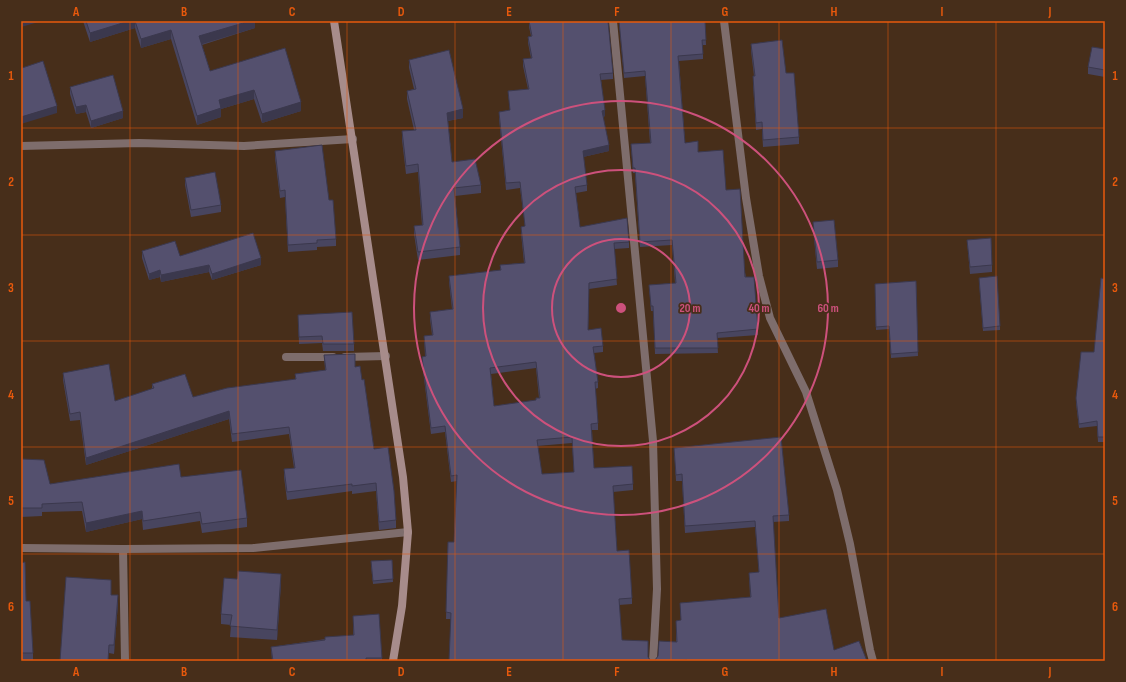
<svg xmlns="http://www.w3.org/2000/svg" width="1126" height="682" viewBox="0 0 1126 682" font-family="'Sofia Sans Condensed',sans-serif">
<rect width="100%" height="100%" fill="#472e1a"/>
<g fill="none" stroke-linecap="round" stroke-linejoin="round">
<path stroke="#7e6d6c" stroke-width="8" d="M613,21L653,441L657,589L653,661
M724,21L746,198L759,276L770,318L806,392L837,490L850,544L870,650L873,661
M21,146L139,143L244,146L353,139
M286,357H333
M345,357L386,356
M21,548L123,549L253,548L408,532
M123,549L125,661"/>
<path stroke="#a78c8b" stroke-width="8" d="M334,21L403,477L408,532L402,606L393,661"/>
</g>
<path fill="#48455f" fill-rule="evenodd" d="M83,21H255V28L202,45L210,71L301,111L262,123L254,99L221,109V117L197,125L171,39L141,48L135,28L90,42Z
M529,21L613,73V79L601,80L605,116L603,117L609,151L583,157L587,185V191L576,193L580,227L629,242V248L614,249L617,285L589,289L588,330L603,346V352L594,353L598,382V388L595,389L598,423V430H592L594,468L633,484V490L613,492L617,551L632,598V604L619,605L622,640L648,657L650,660H655L676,642V621L681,620L680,603L750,597L749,573L759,572L755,527L685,533L682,481H676L674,448L789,515V521L773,522L779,618L834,650L867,661H449L451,619H446L448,542H454L457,481L451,482L445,432L431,434L422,363V357L425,356L424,336L432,335L430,319V312L452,309L449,282V276L500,270V265L524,263L521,233V227L525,226L520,188L506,190L499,118V112L510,110L508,91L528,89L523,66V59L531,58L528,43V37L531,36L529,27ZM536,368L539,398L536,400L494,406L491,374ZM572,443L574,472L542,474L537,446Z
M619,21H705L706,45H703V59L679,61L685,143L698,152L726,190L758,329V335L717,338L718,353L655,354L653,311H651L649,285L675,283L672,245L640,247L635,173H633L631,144L650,143L645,76L624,78Z
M751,44L786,73L799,137V144L763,147L762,129L756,130L753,83V76H754L751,51Z
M1105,49V77L1088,74V67Z
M409,60L463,118L448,121L452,162L481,185V193L455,196L460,247V255L418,260L414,234V226L422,225L418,172L406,174L402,140V131L414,130L407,99V91L414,89L409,68Z
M70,87L123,118L91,128L86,112L76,114L70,94Z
M275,151L329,200L336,239V246L317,247V250L288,252L285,197L280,198L275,158Z
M185,178L221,205V212L191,217L185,185Z
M813,222L838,260V267L817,269L813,229Z
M967,240L992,265V272L970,274Z
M142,251L180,256L261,265L212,280L209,272L161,282L160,277L149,280L142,258Z
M1105,279V442H1098L1097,426L1079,428L1076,403V398L1094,352Z
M916,281L918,356L891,358L889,329L876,330L875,284Z
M979,281L1000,326V330L983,331Z
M298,315L354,344V351H323L322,343L299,344Z
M324,355L355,367L374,449L396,520V528L379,530L376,491L352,494V491L287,500L284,477V469L294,468L289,434L232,442L229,419L86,465L80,420L70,421L63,380V373L115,401L152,389V384L193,397L295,379V374L325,370Z
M21,383L22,459L50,484L181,477L247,518V527L202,533L200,521L143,530L142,519L86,532L82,511L42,512V516L21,517Z
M392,560L393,582L373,584L371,565Z
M21,563L33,653V661H21Z
M237,579L281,584L277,640L230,637L231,625L221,624V614Z
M111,589V595L118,603L114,654L109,653L60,661Z
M353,616L382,658V661H272L271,647L353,635Z"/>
<path fill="#3b384d" d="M21,21H42L21,27Z
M129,21H135V28L90,42V33Z
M250,21H255V28L199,45V36Z
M171,30V39L141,48V39Z
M254,90V99L221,109V117L197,125V116L219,100Z
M301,102V111L262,123V114Z
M86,105V112L76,114V107Z
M57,106V113L21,124V117Z
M463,109V118L447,121V113Z
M605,110V116L602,117V111Z
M123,111V118L91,128V121Z
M609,145V151L583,157V151Z
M261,258V265L212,280V274Z
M209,265V272L161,282V275Z
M160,270V277L149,280V274Z
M229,411V419L86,465V458Z
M142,511V519L86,532V523Z
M281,574V584L277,640V630Z
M118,595V603L114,654V645Z"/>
<path fill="#54506e" stroke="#3b384d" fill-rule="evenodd" d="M86,21H129L90,33Z
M135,21H250L199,36L210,71L285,48L301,102L262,114L254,90L219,100L221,108L197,116L171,30L141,39Z
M529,21H608L613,73L600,74L605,110L602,111L609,145L583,151L587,185L575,187L580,227L627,218L629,242L614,243L617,279L589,283L588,330L601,328L603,346L593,347L598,382H595L598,423L591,424L594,468L632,466L633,484L613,486L617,551L629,550L632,598L619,599L622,640L648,641V657L650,660H655L658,656L659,641L677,642L676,621L681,620L680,603L751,597L749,573L759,572L755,521L685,526L682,474L676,475L674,448L781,437L789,515L773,516L779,618L826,609L834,650L859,641L867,661H687V660L672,661H449L451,613L446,612L448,542H454L457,475L451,476L445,426L431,428L422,357L426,356L424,336L433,335L430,312L453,309L449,276L501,270L500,265L525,263L521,227L525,226L520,182L506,183L499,112L510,110L508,91L529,89L523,59L532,58L528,37L532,36ZM536,362L540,398H536V400L494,406L490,368ZM572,437L574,472L542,474L537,440Z
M619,21H705L706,40H702L703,54L678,56L685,143L698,141V152L723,150L726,190L740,189L745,277H754L758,329L717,333L718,348H655L653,306H651L649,285L676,283L672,240L640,242L635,168H633L631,144L651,143L645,71L624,73Z
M782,40L786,73H794L799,137L763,140L762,122L756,123L753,76H755L751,44Z
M1092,47L1105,49V70L1088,67Z
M449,50L463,109L447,113L452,162L475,159L481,185L454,188L460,247L418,252L414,226L423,225L418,164L406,166L402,131L416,130L407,91L416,89L409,60Z
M43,61L57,106L21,117V63L22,68Z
M113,75L123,111L91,121L86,105L76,107L70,87Z
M322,145L329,200H333L336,239L317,240V243L288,245L285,190L280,191L275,151Z
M215,172L221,205L191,210L185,178Z
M834,220L838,260L817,262L813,222Z
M253,233L261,258L212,274L209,265L161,275L160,270L149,274L142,251L175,241L180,256Z
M991,238L992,265L970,267L967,240Z
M997,276L1000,326L983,328L979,278Z
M1101,278L1105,279V437H1098L1097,421L1079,424L1076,398L1081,352H1094Z
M916,281L918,352L891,354L889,326L876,327L875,284Z
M352,312L354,344H323L322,336L299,337L298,315Z
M355,354V367L360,366L362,380L364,379L374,449L388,447L394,491L396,520L379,522L376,483L352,486V484L287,492L284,469L295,468L289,427L232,434L229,411L86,458L80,412L70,414L63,373L109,364L115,401L154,388L152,384L185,374L193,397L227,388L296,379L295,374L326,370L324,355Z
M21,383H22V459L44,460L50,484L179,464L181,477L241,470L247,518L202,524L200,512L143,521L142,511L86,523L82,502L42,504V508H21Z
M392,560L393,579L373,581L371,561Z
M25,562L26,601H30L33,653H21V563Z
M238,571L281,574L277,630L230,626L232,615L221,614L224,578L237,579Z
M66,577L111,580V595H118L114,645H109L108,661H60Z
M379,614L382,658H366V661H273L271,647L325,640V637L354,635L353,616Z"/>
<path fill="none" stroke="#e8590c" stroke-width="1" stroke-opacity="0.55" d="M130,21V661M238,21V661M347,21V661M455,21V661M563,21V661M671,21V661M779,21V661M888,21V661M996,21V661M21,128H1105M21,235H1105M21,341H1105M21,447H1105M21,554H1105"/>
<g fill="none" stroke="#cd517c" stroke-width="2">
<circle cx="621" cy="308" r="69"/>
<circle cx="621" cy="308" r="138"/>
<circle cx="621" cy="308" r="207"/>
</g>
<circle cx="621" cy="308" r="6" fill="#cd517c" stroke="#472e1a" stroke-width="2"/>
<g font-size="12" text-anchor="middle" font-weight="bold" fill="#cd517c" stroke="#472e1a" stroke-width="3.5" stroke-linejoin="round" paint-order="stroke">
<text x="690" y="312">20 m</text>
<text x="759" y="312">40 m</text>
<text x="828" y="312">60 m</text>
</g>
<rect width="1126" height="682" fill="none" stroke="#472e1a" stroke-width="44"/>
<rect x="22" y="22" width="1082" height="638" fill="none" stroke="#e8590c" stroke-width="1.5"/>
<g font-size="13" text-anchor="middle" font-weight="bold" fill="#e8590c">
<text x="76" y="16">A</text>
<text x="184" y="16">B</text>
<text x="292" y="16">C</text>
<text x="401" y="16">D</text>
<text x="509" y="16">E</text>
<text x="617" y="16">F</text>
<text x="725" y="16">G</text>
<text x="834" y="16">H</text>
<text x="942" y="16">I</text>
<text x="1050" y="16">J</text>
<text x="11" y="80">1</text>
<text x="1115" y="80">1</text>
<text x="11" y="186">2</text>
<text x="1115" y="186">2</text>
<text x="11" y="292">3</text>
<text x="1115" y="292">3</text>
<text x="11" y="399">4</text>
<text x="1115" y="399">4</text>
<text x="11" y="505">5</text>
<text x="1115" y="505">5</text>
<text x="11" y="611">6</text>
<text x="1115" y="611">6</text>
<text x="76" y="676">A</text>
<text x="184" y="676">B</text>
<text x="292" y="676">C</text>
<text x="401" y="676">D</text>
<text x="509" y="676">E</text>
<text x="617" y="676">F</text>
<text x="725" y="676">G</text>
<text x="834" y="676">H</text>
<text x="942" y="676">I</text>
<text x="1050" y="676">J</text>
</g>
</svg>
